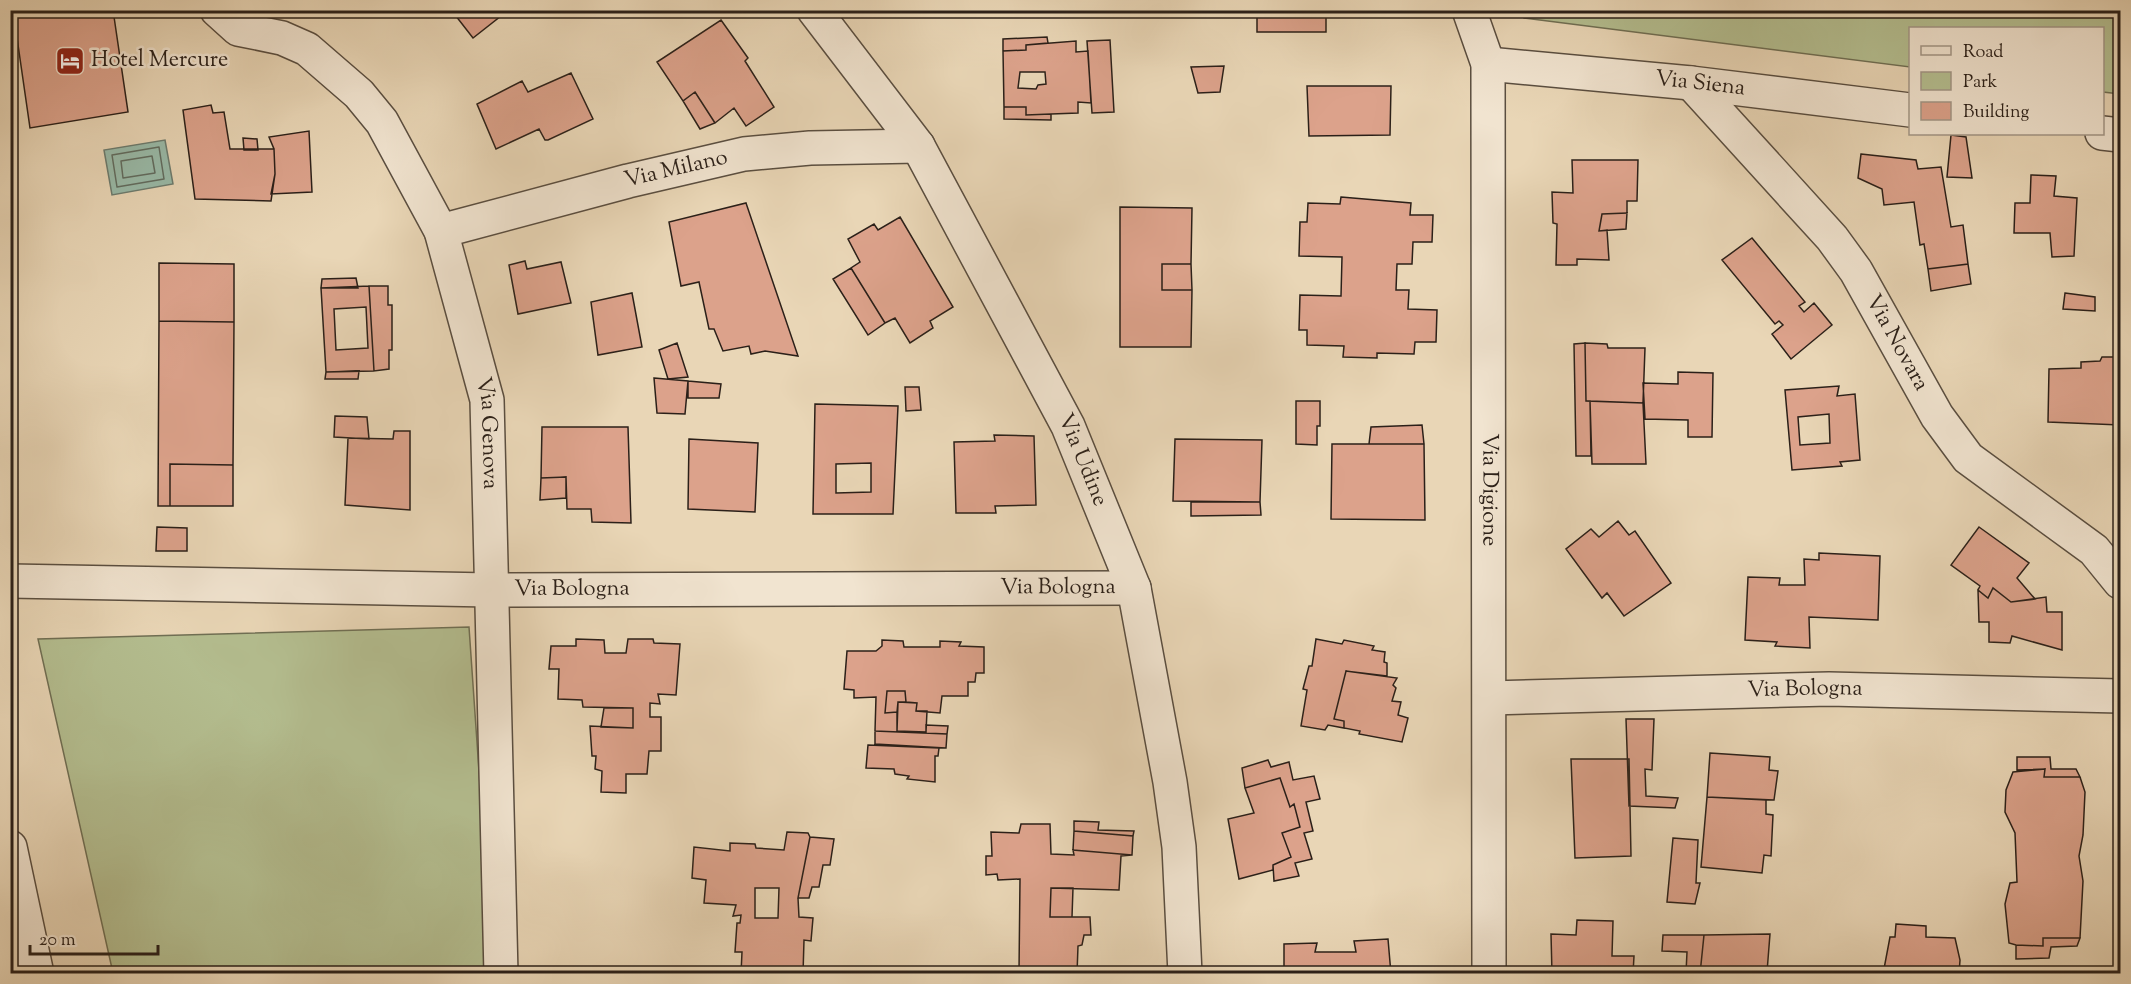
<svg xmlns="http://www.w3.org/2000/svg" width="2131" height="984" viewBox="0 0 2131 984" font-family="'Sorts Mill Goudy',serif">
<rect width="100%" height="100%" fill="#e9d6b6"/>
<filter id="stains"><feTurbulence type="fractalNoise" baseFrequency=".00333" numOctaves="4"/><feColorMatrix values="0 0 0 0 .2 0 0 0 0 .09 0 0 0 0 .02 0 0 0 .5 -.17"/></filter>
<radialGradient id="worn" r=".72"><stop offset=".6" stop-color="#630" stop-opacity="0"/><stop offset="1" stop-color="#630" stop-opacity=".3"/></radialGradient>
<path fill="#b4be90" stroke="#706f54" stroke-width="1.5" d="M1522,11H2120V94L2103,92L2102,28H1910V67L1524,18Z
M469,627L493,973H113L38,639Z"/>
<path fill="#99baa8" stroke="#6d7c6f" stroke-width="1.5" d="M165,140L173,184L112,195L104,150Z"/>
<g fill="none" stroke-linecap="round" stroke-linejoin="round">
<path stroke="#626d60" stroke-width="1.5" d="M159,147L164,179L117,187L112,155Z
M152,156L155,173L123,178L121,161Z"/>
</g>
<path fill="#dca28b" stroke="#2b2019" stroke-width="1.5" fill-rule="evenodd" d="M13,10H113L128,112L30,128Z
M439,10H505L506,12L473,38L452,11L441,16Z
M1257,10H1326V32H1257Z
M721,20L748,58L745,61L774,107L746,126L734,108L715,123L695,92L683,101L657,62Z
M1047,37L1048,43L1026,45V50L1003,51V39Z
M1110,40L1114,112L1092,113L1087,41Z
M1076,41V52L1088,51L1091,103L1078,102V113L1051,114L1026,115V107H1004L1003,51L1026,50V45ZM1020,72H1045L1046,84L1038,85L1036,89L1018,88Z
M1224,66L1220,92L1198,93L1191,67Z
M571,73L593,119L548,140H545L539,129L496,149L477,104L522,81L528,92Z
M1307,86H1391L1390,135L1309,136Z
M695,92L715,123L700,129L683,101Z
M211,105L213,113L224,112L230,149H274L275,174L271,201L195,199L183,110Z
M1004,107H1026V115L1051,114V120L1004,119Z
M309,131L312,192L271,194L275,174L274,149L269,137Z
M1951,135L1966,137L1972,178L1947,177Z
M243,138L257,139L258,150H244Z
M1861,154L1916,160L1918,169L1941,167L1951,227L1963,225L1968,264L1928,269L1924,244L1920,245L1914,202L1884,205L1882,189L1858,178Z
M1572,160H1638L1637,201H1627V213L1602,214L1599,231L1607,230L1609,260L1577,259V265H1556L1557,224L1553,223L1552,192L1573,193Z
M2031,175L2056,176L2054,196L2077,198L2074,256L2052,257L2050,233H2014L2015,203H2030Z
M1341,197L1411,203L1410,215H1433L1432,242H1413L1412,264H1397L1396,290H1409L1408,309L1437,310L1436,342H1415L1414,354L1377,353V358L1343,357L1344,346L1307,345V330H1299L1300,295L1341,296L1342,257L1299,256L1300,222H1307L1308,203L1340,204Z
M746,203L798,356L765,351L751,354L749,346L723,351L714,329H709L699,282L681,286L669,222Z
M1120,207L1192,208L1191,264H1162V290H1192L1191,347H1120Z
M1627,213L1626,229L1599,231L1602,214Z
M900,217L953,307L930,321L933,328L910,343L895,318L885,323L851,268L860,262L848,239L874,224L878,230Z
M1752,238L1805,302L1799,306L1804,312L1814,303L1832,325L1791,359L1772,334L1783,325L1779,321L1775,324L1722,260Z
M525,261L527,269L561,262L571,303L518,314L509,265Z
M159,263L234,264V322L159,321Z
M1162,264H1191L1192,290H1162Z
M1968,264L1971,284L1931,291L1928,269Z
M851,268L885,323L868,335L833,279Z
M356,278L358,288H321L322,279Z
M369,286L374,371L326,372L321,288ZM366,307L368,348L336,350L334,309Z
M369,286H388V305H392V350H389V369L374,371Z
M632,293L642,347L598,355L591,302Z
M2065,293L2095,297V311L2063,309Z
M159,321L234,322L233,465L170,464V506H158Z
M677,343L688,377L668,379L659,350Z
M1585,343L1586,401H1590L1591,456H1576L1574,344Z
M1585,343L1607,344L1608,348H1645L1643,403L1586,401Z
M2102,357H2117V362L2120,363V425L2048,422L2049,369L2081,368V362L2100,361Z
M359,371L358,379H325L326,372Z
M1678,372L1713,373L1712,437H1688V420L1645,419L1643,383L1678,384Z
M654,378L688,381L685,414L657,413Z
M688,381L721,384L719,398H688Z
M1839,386L1837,396L1855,394L1860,460L1840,462L1842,466L1792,470L1785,390ZM1829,414L1830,443L1800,445L1798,417Z
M905,387H919L921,410L906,411Z
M1296,401H1320V426H1317V445L1296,444Z
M1590,401L1643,403L1646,464H1592Z
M815,404L898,406L893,514H813ZM871,463V492L836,493V464Z
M335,416L367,417L369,439L334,437Z
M1422,425L1424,444H1369L1371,427Z
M542,427H628L631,523L592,522L591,509H567L566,477L541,478Z
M394,431H410V510L345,505L348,438L393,439Z
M994,435L1034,436L1036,505L995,506L996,513H956L954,442L995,441Z
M689,439L758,443L755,512L688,509Z
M1175,439L1262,440L1260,502L1173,501Z
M1332,444H1424L1425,520L1331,519Z
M170,464L233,465V506H170Z
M566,477V498L540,500L541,478Z
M1191,502H1260L1261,515L1191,516Z
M1618,521L1629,535L1635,531L1671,583L1624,616L1607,593L1602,598L1566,549L1591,529L1599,537Z
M157,527L187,528V551H156Z
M1979,527L2029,563L2017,578L2035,599L2011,602L1993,588L1988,598L1978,590L1980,586L1951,565Z
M1819,553L1880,556L1878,620L1809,617L1810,648L1775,646L1777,642L1745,640L1748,577L1780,578L1779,585H1805L1804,559L1819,560Z
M1993,588L2011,602L2046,597L2047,612H2062V650L2012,636L2010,643L1989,642V622H1979L1978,590L1988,598Z
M576,639L604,640L605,653H626L628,639H653L654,643L680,644L676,695L658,694L660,704L650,703V717H661V751H649L647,774H626V793L601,792L602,771L595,769L596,756H592L590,726L633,728V708L583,707L582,700L558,699L559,669H549L551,646H576Z
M1316,639L1342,644L1344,640L1374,646L1372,650L1385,652L1384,662L1387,663V676L1346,671L1334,719L1344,721V728L1328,725L1325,730L1301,726L1307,690L1303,689L1309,666H1312Z
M882,640L903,641L904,647H940V641L961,642L959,646L984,647V673H976L975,682H968V696H942L940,713L916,711L917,703L906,702L905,691H887L885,713L897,712V731L926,732V725L948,726L947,734L875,731L876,697L854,698V690L844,689L847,651H876L882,646Z
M1346,671L1397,678L1393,685L1396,688L1392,701L1401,702L1398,715L1408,718L1402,742L1359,734L1360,731L1344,728V721L1334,719Z
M887,691H905L906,702H898L897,712L885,713Z
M898,702L917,703L916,711H927L926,732L897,731Z
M604,708H633V728L601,727Z
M1626,719H1654L1652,770L1645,769L1646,796L1678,798L1675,808L1629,806Z
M875,731L947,734L946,748L875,744Z
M868,745L939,748L938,756H935V782L907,779L909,776L895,774L894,769L866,768Z
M1710,753L1770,757L1769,770L1778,771L1774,800L1707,797Z
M2017,757H2050L2051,769H2076L2080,777H2044L2045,769L2017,770Z
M1571,759H1629L1631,856L1575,858Z
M1268,760L1271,767L1289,762L1293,780L1314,776L1320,799L1306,802L1313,831L1304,833L1312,859L1295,863L1299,876L1274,881L1273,865L1291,857L1282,833L1300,827L1294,804L1290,807L1280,778L1245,788L1242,768Z
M2045,769L2044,777H2080L2085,792L2083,835L2079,856L2083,881L2080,938H2043V946L2016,945L2009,943L2005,904L2010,883L2017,882L2015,833L2005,812L2006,790L2013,772Z
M1280,778L1290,807L1294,804L1300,827L1282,833L1291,857L1273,865V870L1239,879L1228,819L1254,813L1245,788Z
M1707,797L1766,800V814L1773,815L1771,856L1764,855L1762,873L1701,867Z
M1074,821L1099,822L1098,830L1134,831L1133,836L1074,831Z
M1021,824H1050L1051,854L1074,855L1073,850L1132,855L1121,856L1119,890L1051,888L1050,917H1090L1091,935H1084L1082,945L1078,946L1077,974L1019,972L1020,879L998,880L997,874L986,875V856H992L991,832L1019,833Z
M1074,831L1133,836L1132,855L1073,850Z
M787,832L808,833L810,837L798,898L799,917L813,918L811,941L804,940L803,974H741L742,952H735L737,923H740L741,915L733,916L736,905L704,903L706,880L692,878L694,847L730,851V843L755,844L756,848L784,850ZM755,888H779L778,918H755Z
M810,837L834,839L830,865H823L819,887H812L809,898H798Z
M1673,838L1698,840L1696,883H1700L1695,904L1667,902Z
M1051,888H1073L1072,917H1050Z
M1577,920L1613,921L1612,956H1634L1633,974H1552L1551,934L1576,935Z
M1896,924L1926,926V937L1955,938L1960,960L1959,974H1883L1890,937H1895Z
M1770,934L1767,972L1700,974L1704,935Z
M1663,935H1704L1700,974L1686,973L1687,952L1662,951Z
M2043,938H2080L2077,946L2051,947L2049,958L2016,959V945L2043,946Z
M1388,939L1391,974H1284V944L1317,943L1315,952H1356L1354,941Z"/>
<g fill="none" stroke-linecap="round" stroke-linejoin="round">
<g stroke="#5a4e40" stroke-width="36">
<g id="minor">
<path id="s1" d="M217,10L238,29L282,38L307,49L359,94L382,122L441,231L487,400L501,974"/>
<path id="s2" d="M814,10L918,146L1068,426L1134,588L1170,782L1179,847L1185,974"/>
<path id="s3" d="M1469,10L1488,64L1489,974"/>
<path id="s4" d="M1488,64L1691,83L1910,110"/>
<path id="s5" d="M1691,83L1832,238L1856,271L1937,416L1968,458L2094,550L2120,582"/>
<path d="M2102,133L2120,135"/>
<path id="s6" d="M441,231L628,181L744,154L810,148L918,146"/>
<path id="s7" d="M10,581L490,590L1134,588"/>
<path id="s8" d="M1490,698L1829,689L2120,696"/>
<path d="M10,847L37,974"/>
</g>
</g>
<use href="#minor" stroke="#f1e4d0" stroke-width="33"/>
</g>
<defs>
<g id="hotel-square" transform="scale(1.5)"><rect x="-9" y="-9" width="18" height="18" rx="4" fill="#8f2418" stroke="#f1e4d0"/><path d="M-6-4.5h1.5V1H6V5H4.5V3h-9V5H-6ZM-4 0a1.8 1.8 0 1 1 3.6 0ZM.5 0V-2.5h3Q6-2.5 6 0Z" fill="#fff"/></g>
</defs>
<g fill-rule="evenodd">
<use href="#hotel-square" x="70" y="61"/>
</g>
<g text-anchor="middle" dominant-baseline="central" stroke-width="5" stroke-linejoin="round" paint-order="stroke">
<g font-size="22" fill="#2b2019" stroke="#f1e4d0" text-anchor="start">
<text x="91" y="61">Hotel Mercure</text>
</g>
<g font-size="22" fill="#2b2019" stroke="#f1e4d0">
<text stroke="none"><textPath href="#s4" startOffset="213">Via Siena</textPath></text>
<text stroke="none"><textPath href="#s6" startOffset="243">Via Milano</textPath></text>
<text stroke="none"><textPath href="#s5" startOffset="333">Via Novara</textPath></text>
<text stroke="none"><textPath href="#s1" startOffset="538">Via Genova</textPath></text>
<text stroke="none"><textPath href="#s2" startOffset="526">Via Udine</textPath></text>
<text stroke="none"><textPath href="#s3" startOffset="483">Via Digione</textPath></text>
<text stroke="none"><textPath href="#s7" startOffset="1048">Via Bologna</textPath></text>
<text stroke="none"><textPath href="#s7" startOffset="562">Via Bologna</textPath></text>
<text stroke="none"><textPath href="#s8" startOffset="315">Via Bologna</textPath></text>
</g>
</g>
<rect width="2131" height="984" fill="none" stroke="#e9d6b6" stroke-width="36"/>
<rect x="12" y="12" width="2107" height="960" fill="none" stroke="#2b2019" stroke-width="3"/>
<rect x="18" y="18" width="2095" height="948" fill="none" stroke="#2b2019" stroke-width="1.5"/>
<rect x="1909" y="27" width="195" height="108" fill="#f1e4d0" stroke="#a29687" stroke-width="1.5"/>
<rect x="1921" y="46" width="30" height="9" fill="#f1e4d0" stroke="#a29687" stroke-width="1.5"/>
<text x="1963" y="57" font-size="18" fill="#2b2019">Road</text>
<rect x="1921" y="72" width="30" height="18" fill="#b4be90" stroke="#a29687" stroke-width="1.5"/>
<text x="1963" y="87" font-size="18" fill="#2b2019">Park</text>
<rect x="1921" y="102" width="30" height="18" fill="#dca28b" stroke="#a29687" stroke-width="1.5"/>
<text x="1963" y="117" font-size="18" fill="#2b2019">Building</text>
<path d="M30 945v9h128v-9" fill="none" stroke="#2b2019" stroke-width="3"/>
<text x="39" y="945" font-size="18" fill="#2b2019" stroke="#f1e4d0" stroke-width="4.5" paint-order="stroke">20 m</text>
<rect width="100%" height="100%" filter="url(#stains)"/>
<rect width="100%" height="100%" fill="url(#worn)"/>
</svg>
